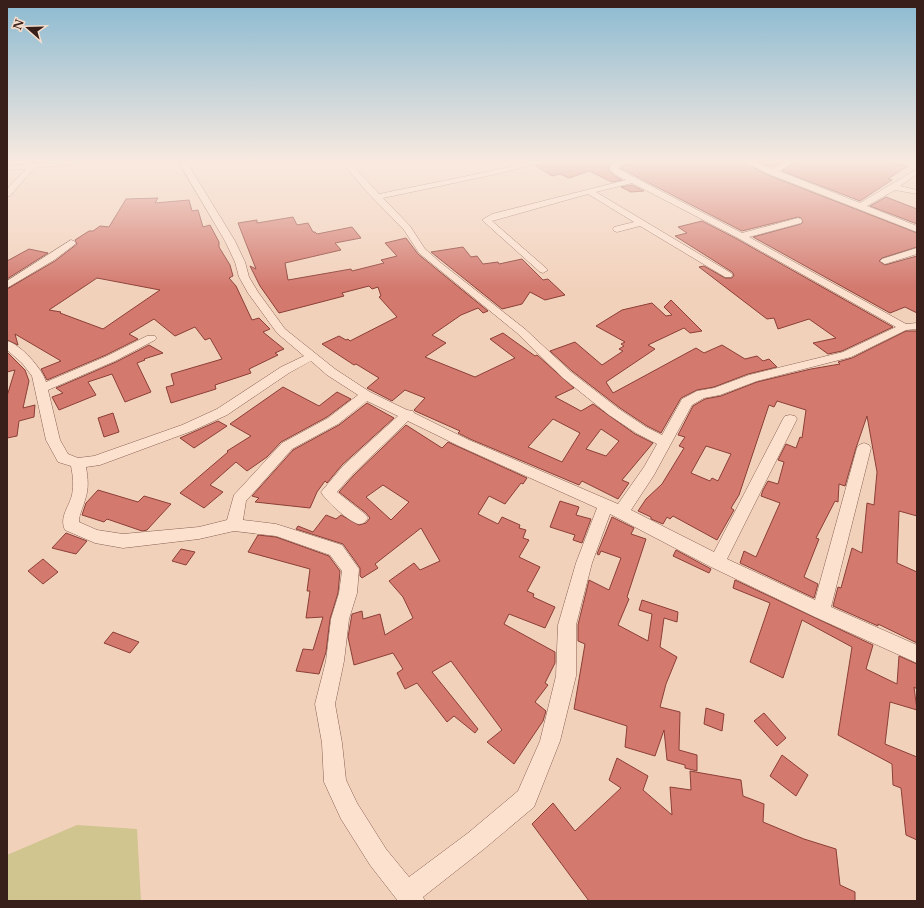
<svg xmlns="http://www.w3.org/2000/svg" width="924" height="908" viewBox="0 0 924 908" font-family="'Libre Baskerville',serif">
<rect width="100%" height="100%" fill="#f2d1bb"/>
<path fill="#d0c48f" d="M77,825L137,829L141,901H7V855Z"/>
<path fill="#d3796e" stroke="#8c3f37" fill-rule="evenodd" d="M549,161H613V162L609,164H611L608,169L615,176L622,180L612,182L589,171L569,178L560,174L552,176L536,166Z
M643,161H741L768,175L917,233V247L882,258L879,261L885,265L917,256V313L905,307L890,313L753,237L801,224L803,222L801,218L798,217L742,231L620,168L623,165Z
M755,161H784L772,167Z
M796,161H886L908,166L888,179L892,180L860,201L782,171Z
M632,185L644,191L631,192L621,187Z
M886,197L917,209V224L870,206Z
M158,198L155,203L189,200L192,211L198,210L203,227L210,225L219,242V247L230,265L233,276L229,278L236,286L252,320L259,318L270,329L263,332L284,349L275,353L278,355L249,369L251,373L215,385L216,389L171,403L166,387L174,385L171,374L222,359L210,338L205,340L195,327L175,336L154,319L129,334L138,339L106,355L47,380L41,369L61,361L15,334L18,345L7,340V289L55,261L77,244L75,240L89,231H93L100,226L109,227L126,199ZM97,278L160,290L103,329L60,313L61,312L49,310Z
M293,217L297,225L308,223L313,232H315L317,234L352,227L361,238L335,243L341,250L285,263L288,280L351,269L352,271L384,263L381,260L397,256L385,243L406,238L418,254L488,311L483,313L478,308L461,315L432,335L446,343L425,357L475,377L515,358L490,339L503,333L535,356L537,355L574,388L555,397L581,411L593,404L635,434L653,443L622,480L629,483L618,499L582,481L579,485L470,439L458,433L460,431L415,411L414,410L425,398L405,390L392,401L367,388L379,378L356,364L354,365L322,344L339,336L346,340L348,339L350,341L397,317L379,297L381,296L378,287L372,289L369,286L342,293L344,296L279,313L260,286L250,266L256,269L238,223L257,220V223ZM553,419L580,433L562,462L528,447ZM601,429L619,441L606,456L586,449Z
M702,221L737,239L893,327L842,351L828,354L813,343L836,338L809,319L778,329L774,318L767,319L699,267L704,266L725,278H732L734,275L732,272L675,236L687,233L678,227Z
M463,247L471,257L477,256L483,264L498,262L499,264L522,259L543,280L548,279L565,295L545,300L530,292L522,304L502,309L431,252Z
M29,249L48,253L7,279V261Z
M671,300L702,331L690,333L684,328L648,345L655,349L606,382L613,393L696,348L704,353L722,345L745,359L757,356L763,361L769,359L777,367L748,374L714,387L697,390L681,398L661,433L647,426L620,408L572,371L550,351L575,342L602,365L623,351L619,349L624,346L621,344L625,342L596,326L622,310L652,303L666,316L672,315L664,307Z
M906,331H917V516L899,511L897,563L917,572V643L878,624V626L833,606L838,587L841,588L852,548L862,553L867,503L874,505L877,472L867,416L856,448L845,486L839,484L838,502L835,501L816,538L819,539L804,577L818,584L814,598L740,563L744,551L756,557L780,503L761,496L763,490L768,481L778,484L784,462L778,460L786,444L796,448L800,437L802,438L806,410L777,401L774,407L769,405L739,495L731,508L734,510L717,540L673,516L670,519L667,517L663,524L651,519V517L638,511L646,499L662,484L684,448L679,446L685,437L678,435L693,406L705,399L721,396L757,382L811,369L840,364L838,362L852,358ZM706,446L731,454L718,481L712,478L710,481L691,473Z
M149,345L163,353L144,359L145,360L137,363L151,392L125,402L112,374L88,382L96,395L59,410L52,397L63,393L56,388L116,362Z
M7,352L25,370L29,381L23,408L35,405L34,417L19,421L17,436L7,438V396L15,370L7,372Z
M283,387L319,406L337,392L351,399L327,417L281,442L267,457L247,471L236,462L210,485L223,492L204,508L180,493L228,452L227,451L251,436L230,424Z
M367,403L394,418L342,465L327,483L325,481L317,492L310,508L255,502L259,498L252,496L293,450L339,425Z
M113,413L119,432L104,437L98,418Z
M218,421L227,426L194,448L180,438Z
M406,425L442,448L448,442L527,478L523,484L521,483L505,504L489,496L478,514L498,524L502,517L520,525L519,528L526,530L523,538L529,540L519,557L540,567L527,591L534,594L533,597L555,607L545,628L509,614L504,624L555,652V663L545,683L548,685L535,702L546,711L543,721L514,764L487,742L502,730L451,661L432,672L478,729L475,733L454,716L447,722L417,683L405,689L397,673L403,669L393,653L354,665L348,637L352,614L362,611L363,619L380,614L385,635L413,618L403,597L389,581L414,563L420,570L440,561L421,528L375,564L378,568L362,578L360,576V568L343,544L296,529L298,526L313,532L326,515L336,519L341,515L359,525L366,523L370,518L366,513L339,492L354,475ZM383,485L409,502L391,520L366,497Z
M98,490L138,502L144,496L171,504L147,530L142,531L107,519L104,522L82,515L86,503Z
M560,501L579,507L576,515L591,519L582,543L573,540L575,535L550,527Z
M612,517L634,528L631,534L646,539L627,597L629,599L618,625L648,641L652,614L639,610L642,600L678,612L677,622L664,618L660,647L677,657L666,684L660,707L680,712L679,750L697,755V771L685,768V765L667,760L664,730L655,756L625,747L627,726L574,709L585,644L578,641V625L589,580L609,590L621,558L601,551L599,555L597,554Z
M66,533L87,541L76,554L52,548Z
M258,535L276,537L329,556L340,571L338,593L330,619L326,652L319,674L296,671L303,649L313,650L323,617L306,618L310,591H307L310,569L248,552Z
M181,549L195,552L186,565L172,561Z
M676,550L711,569L709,573L673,556Z
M43,559L58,572L43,584L28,571Z
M735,580L873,645L866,669L897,684L899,656L917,664V689L914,687L917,710L890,702L885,744L917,757V840L906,835L901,788L893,785L892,764L838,735L852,647L802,620L783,678L750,662L770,603L733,588Z
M113,632L139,642L130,653L104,643Z
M706,708L724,714L722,731L704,724Z
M764,713L786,738L777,746L754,721Z
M782,755L808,775L796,796L770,776Z
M617,758L648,776L643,790L672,815L670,787L691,790L690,771L741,780L743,796L764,804L763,822L804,839L836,849L840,885L855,892V901H589L532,824L553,803L575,831L621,788L609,780Z"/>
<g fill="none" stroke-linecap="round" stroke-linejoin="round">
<g stroke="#8a6054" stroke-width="1">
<path id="minor" d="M68,161H94L90,163L34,168L10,196H7V189L26,169L7,170V166Z
M178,161H186L235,241L245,262L249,277L258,292L285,329L335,369L370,392L407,410L413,411L414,413L469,440L618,504L644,467L657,444L636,433L609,415L563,378L517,333L419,253L404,230L366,191L341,161H349L379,194L487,172L532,161H542V163L487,176L383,198L410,226L425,249L441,263L525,329L571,372L619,409L646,427L662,435L682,399L697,391L714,388L749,375L843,352L896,327L738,238L632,183L596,192L731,273L733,275L731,277H725L640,226L617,232L614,231L613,229L614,227L634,222L588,194L492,221L546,268L548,270L543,273L540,272L482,220L492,214L626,180L616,175L609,168L617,161H625L617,168L622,171L742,233L798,218L801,219L802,221L801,223L749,237L906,324L917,323V329L906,330L851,357L757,381L720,395L704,398L692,405L654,475L631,510L714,552L783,419L785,416L790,415L795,416L797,419L727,559L815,600L857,448L859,445L864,443L869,445L871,448L831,607L917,645V663L815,617L711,567L610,514L592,563L576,625V676L560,741L534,807L484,849L423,897L425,901H398L370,865L341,819L324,782L322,743L315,704L326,661L331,619L339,593L342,571L330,555L276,536L234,531L199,539L123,548L95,543L65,530C59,517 69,507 72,495C74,485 73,476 71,466L58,462L46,440L32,376L22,363L7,350V341C20,344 42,368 46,382L107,356L147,336H155L157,338L155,340L115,361L48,390L60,440L68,454L78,458L94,456L182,425L217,409L281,367L304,356L277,333L248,293L239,277L235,262L225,241ZM311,361L327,375L358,395L328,418L282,443L234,495L227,520L199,527L123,534L97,530L79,522C79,514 83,508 85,500C89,489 88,478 86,467L100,465L192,431L227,415L289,373ZM367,401L398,416L343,466L321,492C325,500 350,523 359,524C361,524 364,523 365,522L368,518L365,514L337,492L353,474L408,421L459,446L597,508L576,563L558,625L556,676L540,741L518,791L468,833L409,877L386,849L357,803L346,780L342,743L335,704L344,661L349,619L357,593L359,569L342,545L276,524L243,520L246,501L292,449L338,424Z
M742,161H752L772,169L787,161H795L779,171L860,203L917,169V174L900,186L917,190V194L895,190L867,206L917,226V232L769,174Z
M71,240L74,241L76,243L74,245L54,260L7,288V281Z
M917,248V254L885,264L880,261L882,259Z"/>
</g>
<use href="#minor" fill="#fce1cf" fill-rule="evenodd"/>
</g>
<linearGradient id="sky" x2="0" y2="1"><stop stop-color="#8bbad1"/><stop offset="0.56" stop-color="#f9eae0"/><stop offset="1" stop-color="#f9eae0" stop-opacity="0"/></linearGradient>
<rect width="924" height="288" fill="url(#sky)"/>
<rect width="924" height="908" fill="none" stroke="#381f1a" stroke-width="16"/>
<g transform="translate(28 28) rotate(290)" stroke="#f8decc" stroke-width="3" paint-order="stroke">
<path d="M0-3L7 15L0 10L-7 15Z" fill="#381f1a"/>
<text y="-6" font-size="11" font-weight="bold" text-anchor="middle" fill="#381f1a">N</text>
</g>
</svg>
